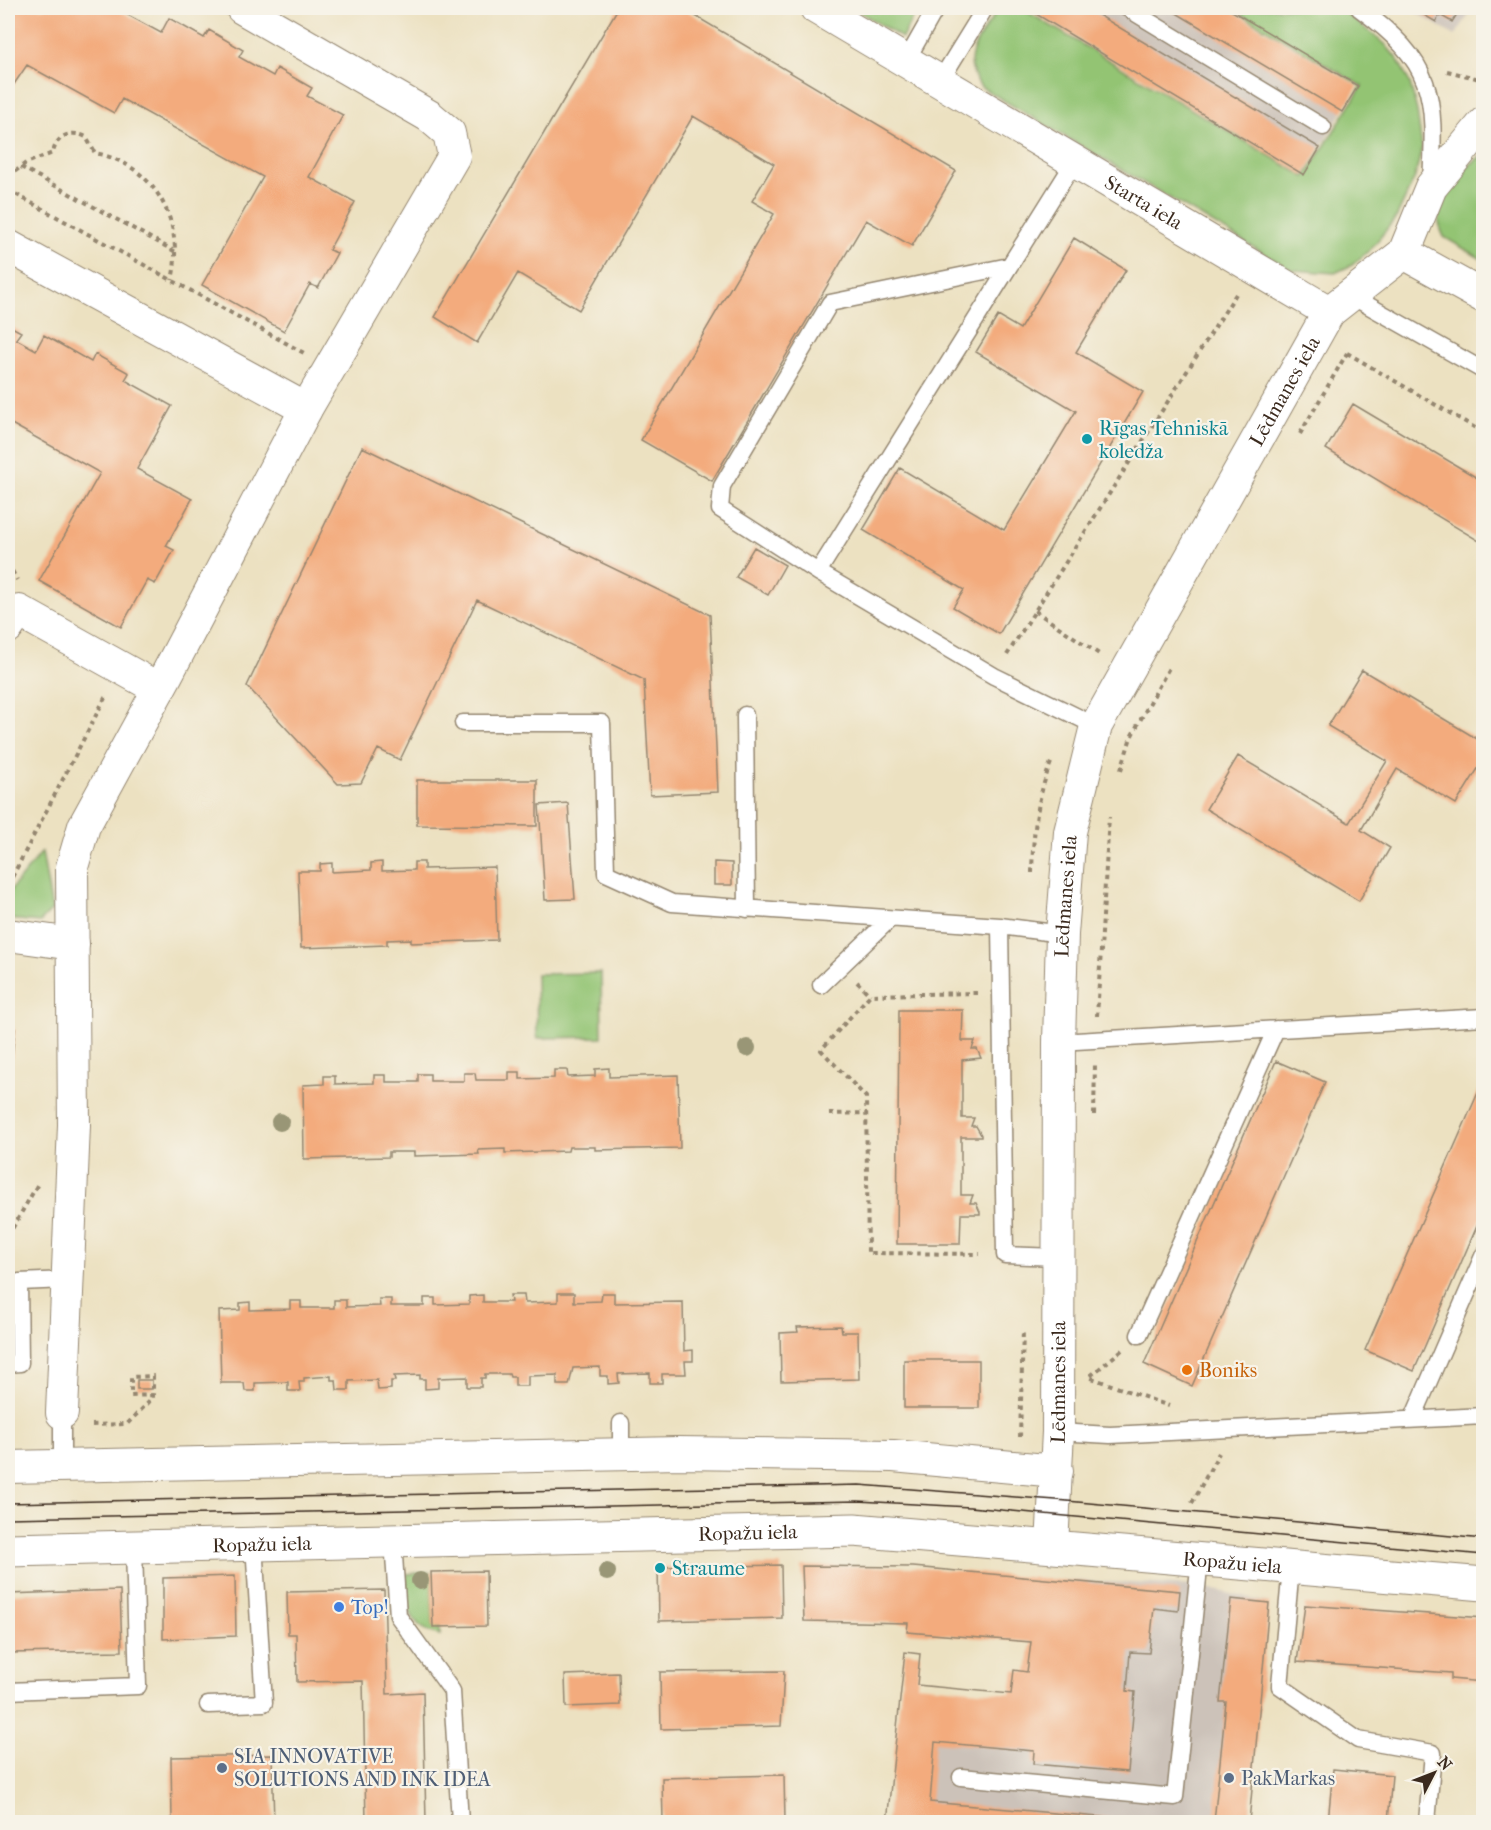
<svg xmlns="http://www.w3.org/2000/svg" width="1491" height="1830" viewBox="0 0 1491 1830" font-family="'IM FELL French Canon',serif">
<rect width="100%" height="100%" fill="#f7f3e8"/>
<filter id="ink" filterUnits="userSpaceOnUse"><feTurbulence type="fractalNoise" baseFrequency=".0167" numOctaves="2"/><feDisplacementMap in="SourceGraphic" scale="12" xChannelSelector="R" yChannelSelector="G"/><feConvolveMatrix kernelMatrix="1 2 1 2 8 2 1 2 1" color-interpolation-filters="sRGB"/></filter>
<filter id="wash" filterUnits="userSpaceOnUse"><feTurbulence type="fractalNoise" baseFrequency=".008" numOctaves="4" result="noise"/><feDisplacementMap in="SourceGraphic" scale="24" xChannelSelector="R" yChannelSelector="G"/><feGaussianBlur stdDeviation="1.35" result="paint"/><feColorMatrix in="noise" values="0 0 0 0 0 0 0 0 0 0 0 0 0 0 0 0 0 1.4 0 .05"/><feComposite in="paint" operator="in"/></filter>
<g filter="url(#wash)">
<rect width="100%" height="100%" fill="#ece1c1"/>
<path fill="#ccc2b9" d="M1026,8H1227L1358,86L1304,175Z
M1408,8H1473L1455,36Z
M1037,1579L1198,1586L1269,1603L1249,1822H887L900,1701L1024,1714Z"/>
<path fill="#93c473" stroke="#677748" stroke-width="1.5" d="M853,8H914V15L902,38Z
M999,8H1021L1305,177L1362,86L1231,8H1339L1385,44L1398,60L1410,83L1417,111L1422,148L1415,177L1397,216L1372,248L1352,265L1335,273L1292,270L981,87C957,56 982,36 999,8Z
M1483,155V260L1444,237C1442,232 1438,225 1439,219C1439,196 1465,166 1483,155Z
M42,852L52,910L40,922L8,919V893Z
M601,973L602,1037L537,1038L536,974Z
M431,1572L433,1627H440V1635C406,1627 407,1603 406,1574Z"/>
<g id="blocks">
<path fill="#f3ab7d" d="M8,8H115L161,33L169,18L204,38L209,30L243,50L239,57L273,76L277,68L312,88L307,96L343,115L309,177L355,202L329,250L337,253L318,288L310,284L284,331L202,285L263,177L122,99L114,113L27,65L8,93Z
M618,8H682L956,171L912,246L866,220L712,481L641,440L774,214L752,201L774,164L693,116L579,310L518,273L477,343L435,317Z
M1026,8H1087L1320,148L1304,175Z
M1168,8H1227L1358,86L1342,112Z
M1412,8H1446L1457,14L1452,22L1440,15L1436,22Z
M1074,238L1126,270L1076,352L1143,392L999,634L953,607L964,590L863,530L900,468L1004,530L1076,411L976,352L998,316L1020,329Z
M8,325L21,332L16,339L36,350L44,335L91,362L95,354L129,373L125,380L172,406L137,469L192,499L166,546L174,550L155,584L147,580L121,627L39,581L100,473L8,422Z
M1353,404L1484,482V544L1326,449Z
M362,447L710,615L718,792L650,795L644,680L477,600L400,760L378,749L361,783L338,784L247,686Z
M754,547L785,565L768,595L736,577Z
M1362,670L1484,743V759L1456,804L1397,769L1361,830L1390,848L1359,901L1206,809L1238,756L1349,823L1387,761L1328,726Z
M417,780H537V826L417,825Z
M568,803L575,899L545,900L539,805Z
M382,862V871L414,870V862H424V869L495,867L497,940L411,943V939L387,940V945L301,948L298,871H320V864L332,863V872L371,870V863Z
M714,862L732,863V885H714Z
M899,1010H963L962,1041H975L972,1049H977L981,1058L962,1060V1118H974L971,1126H976L981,1135V1137H961V1195H973L970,1203H976L980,1212V1214H961L960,1244H897Z
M8,1028L15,1029L9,1083H8Z
M1276,1061L1325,1082L1192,1386L1144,1364Z
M609,1068V1077L678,1075L680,1148L595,1150V1147H569L568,1151L505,1153V1149L478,1150L479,1154L414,1156V1152H389V1157L304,1159L303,1085L324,1084V1076H335V1084L374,1083V1075H386V1082H418V1074H430V1081H464V1073H475L476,1080H509V1072H520V1079L554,1078V1070H567L568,1077L595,1076V1069Z
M1484,1079V1210L1414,1371L1365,1350Z
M558,1293H574V1302L601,1301L602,1293H614V1303L683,1302L684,1351L693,1350V1361H685L686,1374H662V1383H650V1373L618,1374L619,1383L608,1384V1376H600V1367L573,1368L569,1385H557V1375L528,1376V1386H515V1377H510L509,1374H485V1378H481V1387H467V1377L438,1378V1388L425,1389V1379H420V1375L394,1376L395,1381H391V1389L378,1390L377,1380L349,1381V1390H337L336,1380H331V1376L304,1378V1382H299L300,1391H288V1382L255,1383V1391H245L244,1383H221L219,1311L240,1310V1303L250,1302V1310L290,1309V1301H301V1308H334V1300H346V1307L380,1306L379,1299H391V1306H424V1298H435V1305L469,1304V1296L483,1295V1302H511L510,1295H524L525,1303L558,1302Z
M841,1326L842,1332H858L859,1379L781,1381L780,1333L798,1332L797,1327Z
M904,1360H979V1408H904Z
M137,1380H152V1389H137Z
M781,1565L782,1618L659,1621L658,1567Z
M802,1566L913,1567L1180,1591L1178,1611L1154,1608L1149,1653L1130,1652L1127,1691L1135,1692L1128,1772L1033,1764L1034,1751L935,1742L930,1802L1155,1822H887L905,1652L920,1654L917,1685L1011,1694L1014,1670L1027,1672L1031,1642L907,1632L908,1623L804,1621Z
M486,1571L487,1626L433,1627L431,1572Z
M235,1576L236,1636L163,1639V1578Z
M120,1590L122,1651L8,1653V1594Z
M384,1590L387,1694L423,1692L426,1822H366L363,1681L297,1682L296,1634H288L287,1592Z
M1231,1599L1269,1603L1249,1822H1214L1226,1702H1220Z
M1305,1605L1484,1618L1483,1682L1451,1679V1673L1297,1662Z
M784,1671L781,1726L661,1729L660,1672Z
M619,1673L620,1705L566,1707L565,1675Z
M272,1755L274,1822H172L171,1757Z
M1333,1769L1392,1775L1388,1822H1328Z
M784,1775L785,1822H663L662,1778Z"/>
</g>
</g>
<g filter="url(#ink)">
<use href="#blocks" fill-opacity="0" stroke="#948670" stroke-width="1.5"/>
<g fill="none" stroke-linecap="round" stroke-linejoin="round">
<g stroke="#948670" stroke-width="19">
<path id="service" d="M1127,8L1323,127
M1359,8C1434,63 1436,93 1431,182
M906,61L936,8
M940,81L985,8
M1009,266L830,303L722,486L720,509L818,572L1075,161
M1348,294L1484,371
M818,572L994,676L1096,726
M745,715L747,909
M463,723H602L606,873L672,903L1000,926L1062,934
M1000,926L1005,1255L1058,1257
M821,985L890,919
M1059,1042L1484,1017
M1139,1335L1276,1029
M8,1364L20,1363L19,1282L67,1280
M1413,1418L1484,1254
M1058,1432L1110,1435L1484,1416
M621,1455V1423
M62,1465V1413
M393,1540L398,1616L452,1691L460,1822
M1291,1568L1280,1686L1358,1740L1433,1753L1427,1822
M8,1691L138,1686L134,1548
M208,1705L264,1703L254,1544
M961,1777L1175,1797L1200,1559"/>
</g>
<g stroke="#948670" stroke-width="34">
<g id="minor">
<path id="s1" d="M816,8L1329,312"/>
<path d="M8,246L306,409"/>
<path d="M1404,253L1484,297"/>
<path d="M8,627L19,611L159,689"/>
<path d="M8,935L73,944"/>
<path d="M62,1413L74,1125L72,867L84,826L165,678L306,409L454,156L449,133L429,116L242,8"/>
<path d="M8,1467L679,1453L893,1456L1057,1471"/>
<path id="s2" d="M1052,1546L1058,1432L1059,1042L1062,934L1070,832L1096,726L1329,312L1404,253L1431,187L1484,123"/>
</g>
</g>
<g stroke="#948670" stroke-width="35">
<g id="tertiary">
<path id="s3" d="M8,1550L854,1530L1484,1584"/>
</g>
</g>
<path stroke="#948670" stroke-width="4" stroke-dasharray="4.5 4.5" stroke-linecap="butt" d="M1447,71L1484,80
M21,167L176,252
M8,177L26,163L53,153C56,136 71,129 86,137L95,153C156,165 185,223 172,280
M8,190L304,353
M1347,353L1484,433
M1300,434L1347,353
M8,563L17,580
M1035,611L1099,654
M1007,655L1236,294
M1121,770L1131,737L1170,666
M1032,873C1033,833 1037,797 1052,760
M8,885L107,694
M857,982L870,995
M977,993L870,995L821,1050L866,1097L868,1253L980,1254
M1097,1016L1109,817
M829,1114L867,1113
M1094,1115L1095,1063
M8,1236L39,1182
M1122,1350L1089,1377L1169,1406
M92,1425L127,1424L153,1398V1376L131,1377V1396L153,1395
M1020,1437L1023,1330
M1192,1503L1219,1453"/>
<use href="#service" stroke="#fff" stroke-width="16"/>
<use href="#minor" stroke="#fff" stroke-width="32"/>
<use href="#tertiary" stroke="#fff" stroke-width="33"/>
<path stroke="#3b2a1e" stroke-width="1.5" d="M8,1503L859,1485L1056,1500L1484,1539
M8,1518L858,1501L970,1507L1484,1555"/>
</g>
<g fill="#999676">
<circle cx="747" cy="1048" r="9"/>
<circle cx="280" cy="1122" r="9"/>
<circle cx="607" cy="1572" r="9"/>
<circle cx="420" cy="1581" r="9"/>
</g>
</g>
<g fill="#0f9aa8" stroke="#f7f3e8" stroke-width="2">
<circle cx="1087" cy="439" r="6"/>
<circle cx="660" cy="1568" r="6"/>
</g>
<circle fill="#e8710a" stroke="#f7f3e8" stroke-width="2" cx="1187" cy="1370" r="6"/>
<circle fill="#3f7fe0" stroke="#f7f3e8" stroke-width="2" cx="339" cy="1607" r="6"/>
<g fill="#5c6f8a" stroke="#f7f3e8" stroke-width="2">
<circle cx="222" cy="1768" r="6"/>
<circle cx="1229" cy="1778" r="6"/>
</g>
<g text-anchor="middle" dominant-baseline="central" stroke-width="4.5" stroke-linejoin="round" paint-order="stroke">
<g font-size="20" fill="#3b2a1e" stroke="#f7f3e8">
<text stroke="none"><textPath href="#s1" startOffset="381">Starta iela</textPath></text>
<text stroke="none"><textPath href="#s2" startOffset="1208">Lēdmanes iela</textPath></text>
<text stroke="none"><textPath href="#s2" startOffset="650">Lēdmanes iela</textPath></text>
<text stroke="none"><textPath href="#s2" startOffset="164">Lēdmanes iela</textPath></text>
<text stroke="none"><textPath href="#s3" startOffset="740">Ropažu iela</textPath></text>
<text stroke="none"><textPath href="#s3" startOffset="254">Ropažu iela</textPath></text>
<text stroke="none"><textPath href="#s3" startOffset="1226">Ropažu iela</textPath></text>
</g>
<g font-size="20" fill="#0d838f" stroke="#f7f3e8" text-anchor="start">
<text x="1099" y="428">Rīgas Tehniskā<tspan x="1099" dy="23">koledža</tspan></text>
<text x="672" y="1568">Straume</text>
</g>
<g font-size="20" fill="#c56008" stroke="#f7f3e8" text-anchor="start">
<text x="1199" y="1370">Boniks</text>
</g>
<g font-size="20" fill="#366cbe" stroke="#f7f3e8" text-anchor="start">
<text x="351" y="1607">Top!</text>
</g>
<g font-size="20" fill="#4e5e75" stroke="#f7f3e8" text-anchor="start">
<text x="234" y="1756">SIA INNOVATIVE<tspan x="234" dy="23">SOLUTIONS AND INK IDEA</tspan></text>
<text x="1241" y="1778">PakMarkas</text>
</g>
</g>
<rect width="1491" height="1830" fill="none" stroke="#f7f3e8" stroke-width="30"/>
<g transform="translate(1434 1773) rotate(48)" stroke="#f7f3e8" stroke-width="4.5" paint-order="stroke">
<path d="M0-4.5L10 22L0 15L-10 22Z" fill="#3b2a1e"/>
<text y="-9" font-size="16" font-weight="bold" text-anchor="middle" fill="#3b2a1e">N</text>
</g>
</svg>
